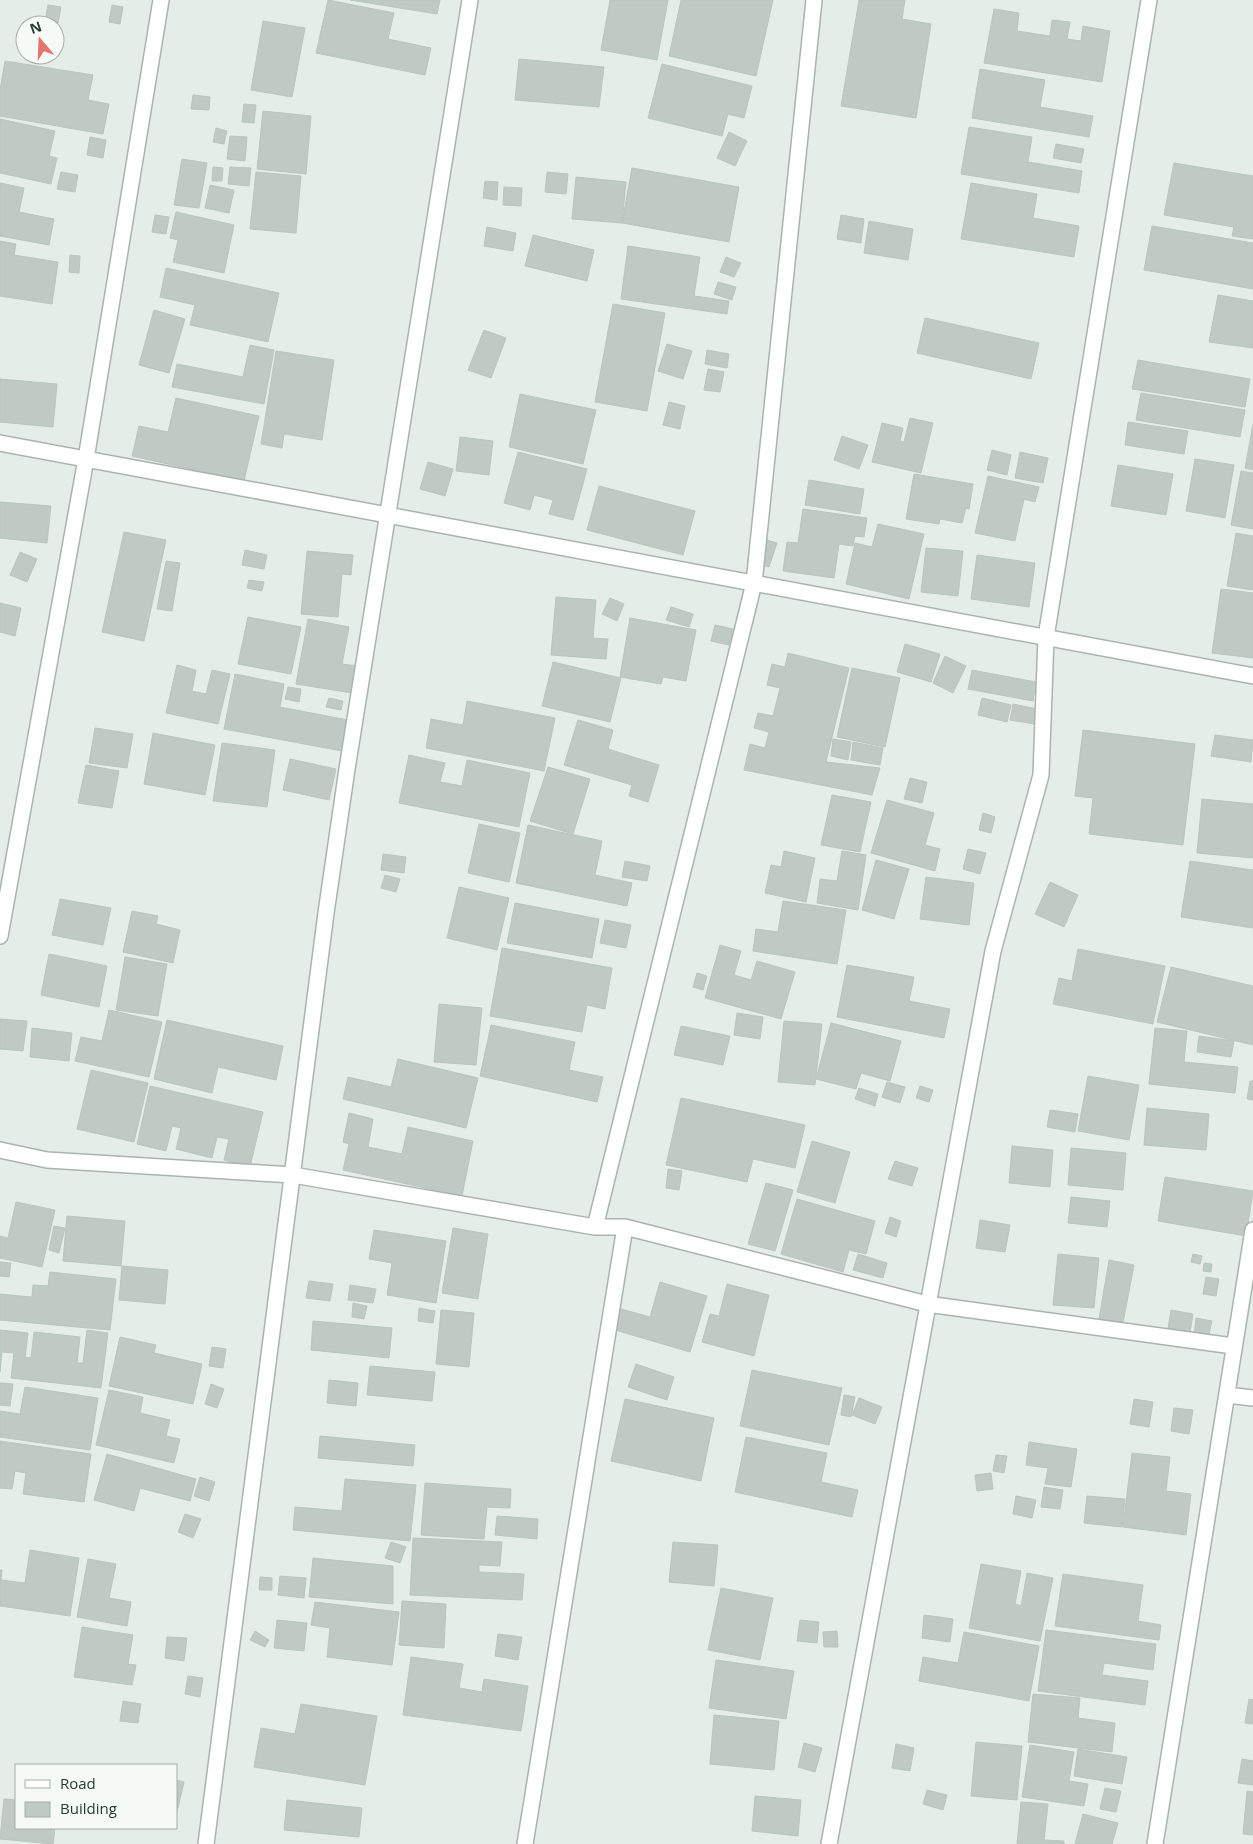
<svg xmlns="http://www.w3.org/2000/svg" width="1253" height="1844" viewBox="0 0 1253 1844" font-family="'Open Sans',sans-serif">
<rect width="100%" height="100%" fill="#e5ede8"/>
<path fill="#becac3" stroke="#b8c6be" d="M328,0L394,13L388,39L431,48L425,75L316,53Z
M350,0H440L437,14Z
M610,0H668L657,60L601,50Z
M681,0H773L756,76L669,56Z
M859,0H905L902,19L931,24L916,118L841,106Z
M48,5L61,7L58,23L45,21Z
M112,5L123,7L120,24L109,22Z
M994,9L1019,13L1017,31L1050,36L1052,20L1070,22L1067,39L1081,41L1083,26L1110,31L1102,82L984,63Z
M263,21L305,28L292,97L251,90Z
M519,59L604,67L599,107L515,100Z
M5,61L93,75L88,100L109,104L103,134L0,116V90Z
M662,64L752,86L744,118L728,114L722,136L648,118Z
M980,69L1045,80L1040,107L1093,116L1089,137L972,118Z
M193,95L210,97L209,110L191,109Z
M244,104L256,105L254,123L242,122Z
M263,111L311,116L306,174L257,169Z
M0,119L55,131L49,156L57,158L51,184L0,173Z
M969,127L1032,137L1028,162L1082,171L1079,193L961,174Z
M216,128L227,131L224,144L213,142Z
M729,132L747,141L735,166L717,158Z
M230,136L247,137L245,161L227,159Z
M90,137L106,140L103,158L87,155Z
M1056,144L1084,149L1081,163L1053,158Z
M182,159L207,163L199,208L174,205Z
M1174,163L1253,176V239L1232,236L1234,227L1164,215Z
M213,167L223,168L222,181H212Z
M230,167L251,168L249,186L228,184Z
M632,168L739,187L729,242L622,223Z
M61,172L78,175L75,192L57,189Z
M256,172L301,176L296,233L250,229Z
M547,172L568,174L566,194L545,192Z
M576,177L626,182L622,223L572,219Z
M485,181L498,182L497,200L483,198Z
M0,183L24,188L19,212L54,219L49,245L0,236Z
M971,183L1037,194L1033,218L1079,226L1074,257L961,239Z
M210,185L234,190L229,213L205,208Z
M504,187L522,188L521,206L503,205Z
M176,212L234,225L224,273L173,262L178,240L170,238Z
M155,215L169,217L166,234L152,232Z
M841,215L864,219L861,243L837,239Z
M869,221L913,229L908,260L864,253Z
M1152,226L1253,243V289L1144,270Z
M487,227L516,233L513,251L484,246Z
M533,235L594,250L587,281L525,266Z
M0,241L16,244L14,255L58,262L52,304L0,296Z
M628,246L700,257L694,296L729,301L727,314L621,299Z
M70,255L80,256L79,273L69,272Z
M726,257L741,263L734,277L720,272Z
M166,268L279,293L268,342L190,325L195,305L160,297Z
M718,282L736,287L732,300L714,294Z
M1218,295L1253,301V348L1209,342Z
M613,304L665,313L647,411L595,402Z
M154,310L185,319L169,373L139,365Z
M925,318L1039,343L1031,379L917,353Z
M484,330L506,338L491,378L468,370Z
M667,344L692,351L683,379L658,371Z
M250,345L274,350L264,404L172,387L177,364L243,377Z
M707,350L729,354L727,368L705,364Z
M276,351L334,360L322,440L284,434L282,448L261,444Z
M1138,360L1250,379L1245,407L1132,389Z
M708,369L724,372L720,392L704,390Z
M0,379L57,384L53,427L0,422Z
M1141,393L1245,410L1240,437L1136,420Z
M520,394L596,410L583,464L509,447Z
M176,398L259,416L244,481L132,456L139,426L168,432Z
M669,402L685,406L680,429L663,425Z
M910,418L933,423L921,473L872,462L882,423L903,428L900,441L904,442Z
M1128,422L1188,431L1184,454L1125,445Z
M1253,424V470L1245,468Z
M842,436L868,445L859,469L834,460Z
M460,437L493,441L489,475L456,471Z
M992,450L1011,455L1007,475L987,470Z
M518,452L587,469L573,520L549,514L553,500L534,495L530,510L504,503Z
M1020,452L1048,458L1043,483L1015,478Z
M1195,459L1234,465L1225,518L1186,511Z
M428,462L453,469L445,496L420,489Z
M1118,465L1173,474L1166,515L1111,506Z
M1241,471L1253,473V529L1231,525Z
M914,474L973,484L969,509L966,508L962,523L940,519L939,524L906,519Z
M988,476L1039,487L1035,502L1024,499L1015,541L975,533Z
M809,480L864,489L860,514L805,505Z
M599,486L695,511L683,555L587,530Z
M0,502L51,506L47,543L0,538Z
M803,509L867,518L864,537L855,536L853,546L839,544L834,578L783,571L787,542L798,543Z
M878,524L924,534L909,599L846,584L855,543L872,547Z
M124,532L166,540L144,641L102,632Z
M1236,533L1253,536V590L1227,586Z
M763,539L777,543L769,567L756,563Z
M926,548L963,551L958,596L921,592Z
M245,550L267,555L264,569L242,565Z
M307,551L353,555L351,575L342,574L338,617L301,614Z
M20,552L37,559L27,582L10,575Z
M977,555L1035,563L1029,607L971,599Z
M166,561L180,563L172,611L157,609Z
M249,580L264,582L262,591L247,588Z
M1221,589L1253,593V658L1212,653Z
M556,597L596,600L593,638L608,639L606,659L551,655Z
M610,598L624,604L617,621L602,614Z
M0,603L21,608L15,636L0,632Z
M671,607L693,614L689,627L666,620Z
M248,617L301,627L291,674L238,664Z
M630,618L696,630L686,681L663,677L661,684L620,677Z
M308,619L349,627L342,664L357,666L352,693L296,684Z
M715,625L733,629L729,645L711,641Z
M905,644L940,654L931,682L897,672Z
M788,653L849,668L826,762L880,768L872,795L744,770L750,744L765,748L769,732L754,728L758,713L773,716L780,688L767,685L772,664L785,667Z
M945,656L966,666L953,693L933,683Z
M553,662L621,678L610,722L542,706Z
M177,665L196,670L192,691L206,694L212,670L230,674L218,724L166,713Z
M852,668L900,678L885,747L837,737Z
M972,670L1036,682L1033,701L968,689Z
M235,674L284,684L280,707L348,720L342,751L224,729Z
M288,687L301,689L299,702L285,699Z
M329,698L343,701L341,710L326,707Z
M982,698L1011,705L1007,722L978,715Z
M467,701L555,718L544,771L426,748L431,719L463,725Z
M1013,704L1037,709L1034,724L1010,720Z
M578,720L613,730L608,749L659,765L648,802L629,796L632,785L564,765Z
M95,728L133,734L127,768L89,763Z
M1083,730L1195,744L1183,845L1089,834L1093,798L1075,796Z
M153,733L215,745L205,795L144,784Z
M1215,735L1253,740L1251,762L1211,756Z
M833,739L851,742L848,760L831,756Z
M853,742L883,748L880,765L851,760Z
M222,743L275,750L267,807L213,801Z
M409,755L445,763L440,782L462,786L467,760L530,773L519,827L399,803Z
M290,759L336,769L329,800L283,790Z
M86,765L119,771L112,808L78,803Z
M548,767L590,779L573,834L530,821Z
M910,778L927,782L922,803L904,799Z
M832,795L871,802L860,852L821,845Z
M1202,799L1253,804V858L1197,853Z
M887,800L934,813L925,845L940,849L935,871L871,853Z
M983,813L995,817L991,833L979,830Z
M479,824L520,833L509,882L468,873Z
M528,825L602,841L595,875L632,883L627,906L516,883Z
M968,849L986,853L980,874L963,869Z
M784,851L815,858L806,902L765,893L771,865L781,867Z
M842,851L866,855L858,910L817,903L820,879L837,881Z
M383,854L406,857L404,873L381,870Z
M876,860L909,869L894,919L862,910Z
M625,861L650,866L647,881L622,877Z
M1190,861L1253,870V928L1181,917Z
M385,875L400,879L396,892L381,888Z
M926,877L974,883L969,925L920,919Z
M1050,882L1078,895L1064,927L1035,914Z
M459,887L509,898L497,950L447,938Z
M60,899L111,908L103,945L52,935Z
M783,901L846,910L837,964L753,951L756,929L778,932Z
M515,903L599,919L592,958L507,943Z
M132,911L158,916L156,924L180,930L173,963L123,952Z
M605,920L631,925L626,948L600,943Z
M720,945L741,951L734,975L751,980L757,961L795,972L781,1019L705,998Z
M502,948L612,968L605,1009L587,1005L582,1032L490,1016Z
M1078,949L1165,966L1153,1024L1053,1004L1059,978L1072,981Z
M49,954L107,966L99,1007L41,995Z
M125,957L167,964L158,1016L116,1010Z
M847,965L914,977L909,1001L950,1009L944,1038L837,1017Z
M1171,967L1253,986V1045L1157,1022Z
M697,973L707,976L703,990L693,987Z
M439,1004L482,1008L476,1065L434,1062Z
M109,1010L162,1022L149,1077L75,1061L81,1037L102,1041Z
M737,1013L763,1017L760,1039L734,1035Z
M0,1019L27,1021L23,1051L0,1049Z
M167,1020L283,1046L276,1080L218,1067L212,1093L154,1079Z
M784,1021L822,1024L815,1085L778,1082Z
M831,1023L901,1041L890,1081L861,1073L856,1089L816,1079Z
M491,1025L575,1042L569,1070L603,1077L597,1102L480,1076Z
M681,1026L730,1036L723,1065L674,1055Z
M32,1028L72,1033L69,1061L30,1057Z
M1155,1028L1187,1031L1184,1062L1238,1067L1235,1093L1149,1084Z
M1199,1036L1234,1041L1231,1057L1197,1052Z
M398,1059L478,1078L466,1128L343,1099L348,1077L391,1087Z
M91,1070L148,1083L134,1142L77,1129Z
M1088,1076L1139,1085L1129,1140L1078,1131Z
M1250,1081H1253V1100L1247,1099Z
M887,1082L905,1087L900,1103L882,1097Z
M150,1086L263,1112L250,1167L224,1160L229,1139L217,1137L212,1158L176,1149L181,1128L172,1126L166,1151L137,1144Z
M920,1086L933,1090L929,1102L916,1098Z
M859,1088L878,1094L875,1106L855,1099Z
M681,1098L805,1125L795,1168L753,1159L747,1182L666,1165Z
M1147,1108L1209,1114L1206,1150L1144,1145Z
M1050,1110L1078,1114L1075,1132L1047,1127Z
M349,1113L373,1119L368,1147L402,1154L408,1127L473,1141L462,1196L343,1170L349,1144L343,1142Z
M812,1141L850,1152L835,1203L797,1192Z
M1012,1146L1053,1150L1050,1187L1009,1183Z
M1071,1148L1126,1153L1123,1190L1068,1185Z
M895,1161L918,1168L912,1186L888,1179Z
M668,1169L682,1171L679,1190L666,1188Z
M1165,1177L1253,1191L1246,1236L1158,1221Z
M766,1183L793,1190L775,1251L748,1244Z
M1071,1197L1110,1201L1107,1227L1068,1223Z
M797,1199L875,1221L866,1254L849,1250L843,1272L781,1254Z
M16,1202L55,1210L42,1267L0,1258V1236L8,1238Z
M67,1216L125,1221L121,1266L63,1261Z
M890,1217L901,1221L896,1237L885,1233Z
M980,1220L1010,1225L1005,1252L976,1248Z
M54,1226L65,1228L59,1253L49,1250Z
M453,1228L488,1234L478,1299L442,1293Z
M374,1230L446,1241L436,1303L387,1295L392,1263L369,1259Z
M858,1254L887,1263L883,1278L853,1270Z
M1058,1254L1099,1258L1094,1308L1053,1305Z
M1193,1254L1202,1256L1200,1264L1191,1262Z
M1109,1260L1134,1265L1123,1323L1099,1319Z
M0,1262L11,1263L9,1277L0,1276Z
M1204,1263L1212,1264L1211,1272L1203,1271Z
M122,1266L168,1270L165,1304L119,1300Z
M50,1272L116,1279L110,1330L0,1320V1294L32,1297L33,1285L48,1286Z
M1206,1277L1219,1279L1216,1296L1203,1294Z
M309,1281L333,1284L330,1301L306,1298Z
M660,1282L707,1296L690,1352L615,1330L621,1309L650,1317Z
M727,1284L769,1295L754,1356L702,1342L710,1314L719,1316Z
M350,1285L376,1289L373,1303L348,1300Z
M353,1303L367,1306L364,1319L352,1317Z
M419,1308L435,1311L433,1323L418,1321Z
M441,1310L474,1313L469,1367L436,1364Z
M1171,1310L1193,1314L1190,1332L1168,1329Z
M1196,1318L1212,1321L1208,1338L1194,1336Z
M313,1321L392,1328L389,1358L311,1350Z
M0,1330L28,1333L25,1357L31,1358L34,1332L80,1337L77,1363H83L87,1330L108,1333L101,1388L11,1378L14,1353L2,1352L0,1372Z
M120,1337L156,1345L154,1353L202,1364L193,1404L109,1386Z
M212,1347L226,1349L223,1368L209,1366Z
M636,1364L674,1377L667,1400L628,1387Z
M370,1366L435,1372L432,1401L367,1395Z
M752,1370L842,1388L829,1445L740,1426Z
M329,1380L358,1383L356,1406L327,1403Z
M0,1383L13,1384L10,1406L0,1405Z
M211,1384L224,1389L217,1408L205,1404Z
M25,1387L98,1398L90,1450L0,1437V1411L20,1414Z
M109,1390L143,1397L140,1413L170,1420L166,1436L180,1439L174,1463L96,1445Z
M844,1395L855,1397L851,1417L841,1415Z
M859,1398L882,1407L875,1424L852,1415Z
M625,1399L714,1418L701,1481L611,1461Z
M1134,1399L1153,1402L1149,1427L1130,1424Z
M1174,1408L1193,1410L1189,1434L1171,1431Z
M320,1436L415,1445L413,1466L318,1458Z
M746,1437L827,1453L821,1482L858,1490L852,1517L735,1492Z
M0,1441L91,1454L84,1502L23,1494L26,1473L15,1471L12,1489L0,1488Z
M1029,1442L1077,1449L1071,1487L1045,1484L1048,1468L1026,1465Z
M1132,1453L1170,1457L1166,1491L1191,1494L1186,1535L1123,1527Z
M107,1454L196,1479L190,1501L140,1488L134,1511L94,1500Z
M996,1455L1007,1456L1004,1473L993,1471Z
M991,1473L993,1489L977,1491L975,1475Z
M200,1477L215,1482L209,1501L194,1496Z
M345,1479L416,1485L410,1541L293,1530L295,1507L342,1511Z
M425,1483L511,1489L510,1508L487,1507L484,1539L421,1535Z
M1044,1487L1063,1490L1060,1509L1041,1507Z
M1016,1496L1036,1500L1032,1518L1013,1514Z
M1087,1496L1125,1499L1122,1527L1084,1523Z
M185,1514L201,1519L193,1538L178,1532Z
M497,1516L538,1519L537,1539L495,1535Z
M413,1538L502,1542L500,1566L479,1565V1572L524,1574L522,1600L410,1595Z
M391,1542L406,1547L400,1563L385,1558Z
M673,1542L718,1545L714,1586L669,1582Z
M30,1550L79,1558L70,1616L0,1606V1570H2L1,1580L25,1583Z
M313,1558L393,1566V1604L309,1597Z
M88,1559L116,1564L109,1598L131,1602L127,1626L77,1617Z
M981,1564L1021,1571L1015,1604L1021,1606L1027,1573L1053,1578L1040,1641L969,1628Z
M1063,1574L1143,1585L1138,1621L1161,1625L1159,1640L1055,1626Z
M280,1576L306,1578L304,1598L278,1595Z
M260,1577L272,1578V1590H259Z
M721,1588L773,1598L760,1660L708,1650Z
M402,1601L446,1604L444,1648L399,1645Z
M315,1602L399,1612L392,1665L327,1657L330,1628L311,1625Z
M924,1615L953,1619L950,1642L922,1638Z
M277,1620L307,1623L304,1651L274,1648Z
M800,1620L819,1622L817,1643L797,1641Z
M82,1627L133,1635L128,1664L136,1665L132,1685L74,1677Z
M1046,1630L1156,1644L1153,1670L1104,1663L1102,1675L1148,1681L1145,1705L1038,1691Z
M255,1631L269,1640L265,1647L250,1640Z
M837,1631L838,1647H824L823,1632Z
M964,1632L1039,1646L1029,1701L919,1681L923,1657L958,1663Z
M498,1634L522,1637L518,1660L495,1656Z
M167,1637L187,1638L184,1661L165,1658Z
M411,1657L463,1664L459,1688L482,1692L484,1679L528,1686L521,1731L403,1715Z
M716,1660L794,1671L786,1719L709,1708Z
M188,1676L203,1678L200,1697L185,1694Z
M1033,1694L1080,1698L1078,1718L1115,1723L1112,1752L1028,1742Z
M1249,1699L1253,1700V1724L1245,1723Z
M123,1701L141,1704L138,1723L120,1721Z
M301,1704L377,1716L365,1785L254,1767L261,1728L295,1734Z
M714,1715L779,1721L774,1770L710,1764Z
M976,1742L1022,1746L1017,1800L971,1796Z
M804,1743L822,1748L815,1772L798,1767Z
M896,1744L914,1748L910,1771L892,1768Z
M1030,1745L1074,1752L1069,1781L1088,1784L1084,1806L1022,1797Z
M1078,1749L1127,1757L1122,1784L1074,1776Z
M1242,1759L1253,1761V1785L1238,1783Z
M176,1780L184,1782L176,1816Z
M1105,1788L1121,1791L1116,1812L1100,1809Z
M927,1790L947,1795L943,1810L923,1804Z
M1247,1791L1253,1792V1835L1243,1834Z
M755,1796L801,1800L798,1836L752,1831Z
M4,1799L16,1800V1828H55L53,1844L0,1839Z
M287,1800L362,1808L359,1837L284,1830Z
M1021,1802L1048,1804L1044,1840L1064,1841V1844H1017Z
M1083,1814L1118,1823L1112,1844H1075Z"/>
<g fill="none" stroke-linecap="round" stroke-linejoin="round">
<g stroke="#a8b5ae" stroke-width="18">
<path id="minor" d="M0,936L86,459L161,0
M0,1150L47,1160L293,1175L595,1227H625L927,1304L1233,1346
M595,1227L754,583L814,0
M1227,1395L1253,1398
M206,1844L326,913L347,769L470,0
M525,1844L625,1227
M829,1844L993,951L1041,775L1046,637L1149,0
M1155,1844L1253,1230"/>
</g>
<g stroke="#a8b5ae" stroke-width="18">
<path id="tertiary" d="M0,443L1253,676"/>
</g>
<use href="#minor" stroke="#fff" stroke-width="15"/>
<use href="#tertiary" stroke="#fff" stroke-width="15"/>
</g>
<rect x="15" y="1764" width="162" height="65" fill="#f6faf7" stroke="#a3aea9"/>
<rect x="25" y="1780" width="25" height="8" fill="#ffffff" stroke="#a3aea9"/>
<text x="60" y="1789" font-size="15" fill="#263d33">Road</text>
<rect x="25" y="1802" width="25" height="15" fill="#becac3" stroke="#a3aea9"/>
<text x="60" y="1814" font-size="15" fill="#263d33">Building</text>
<g transform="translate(40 40) rotate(341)"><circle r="24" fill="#f6faf7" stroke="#a3aea9"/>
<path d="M0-4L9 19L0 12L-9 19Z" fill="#e4746c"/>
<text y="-8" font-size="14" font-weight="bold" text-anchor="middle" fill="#263d33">N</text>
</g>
</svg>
